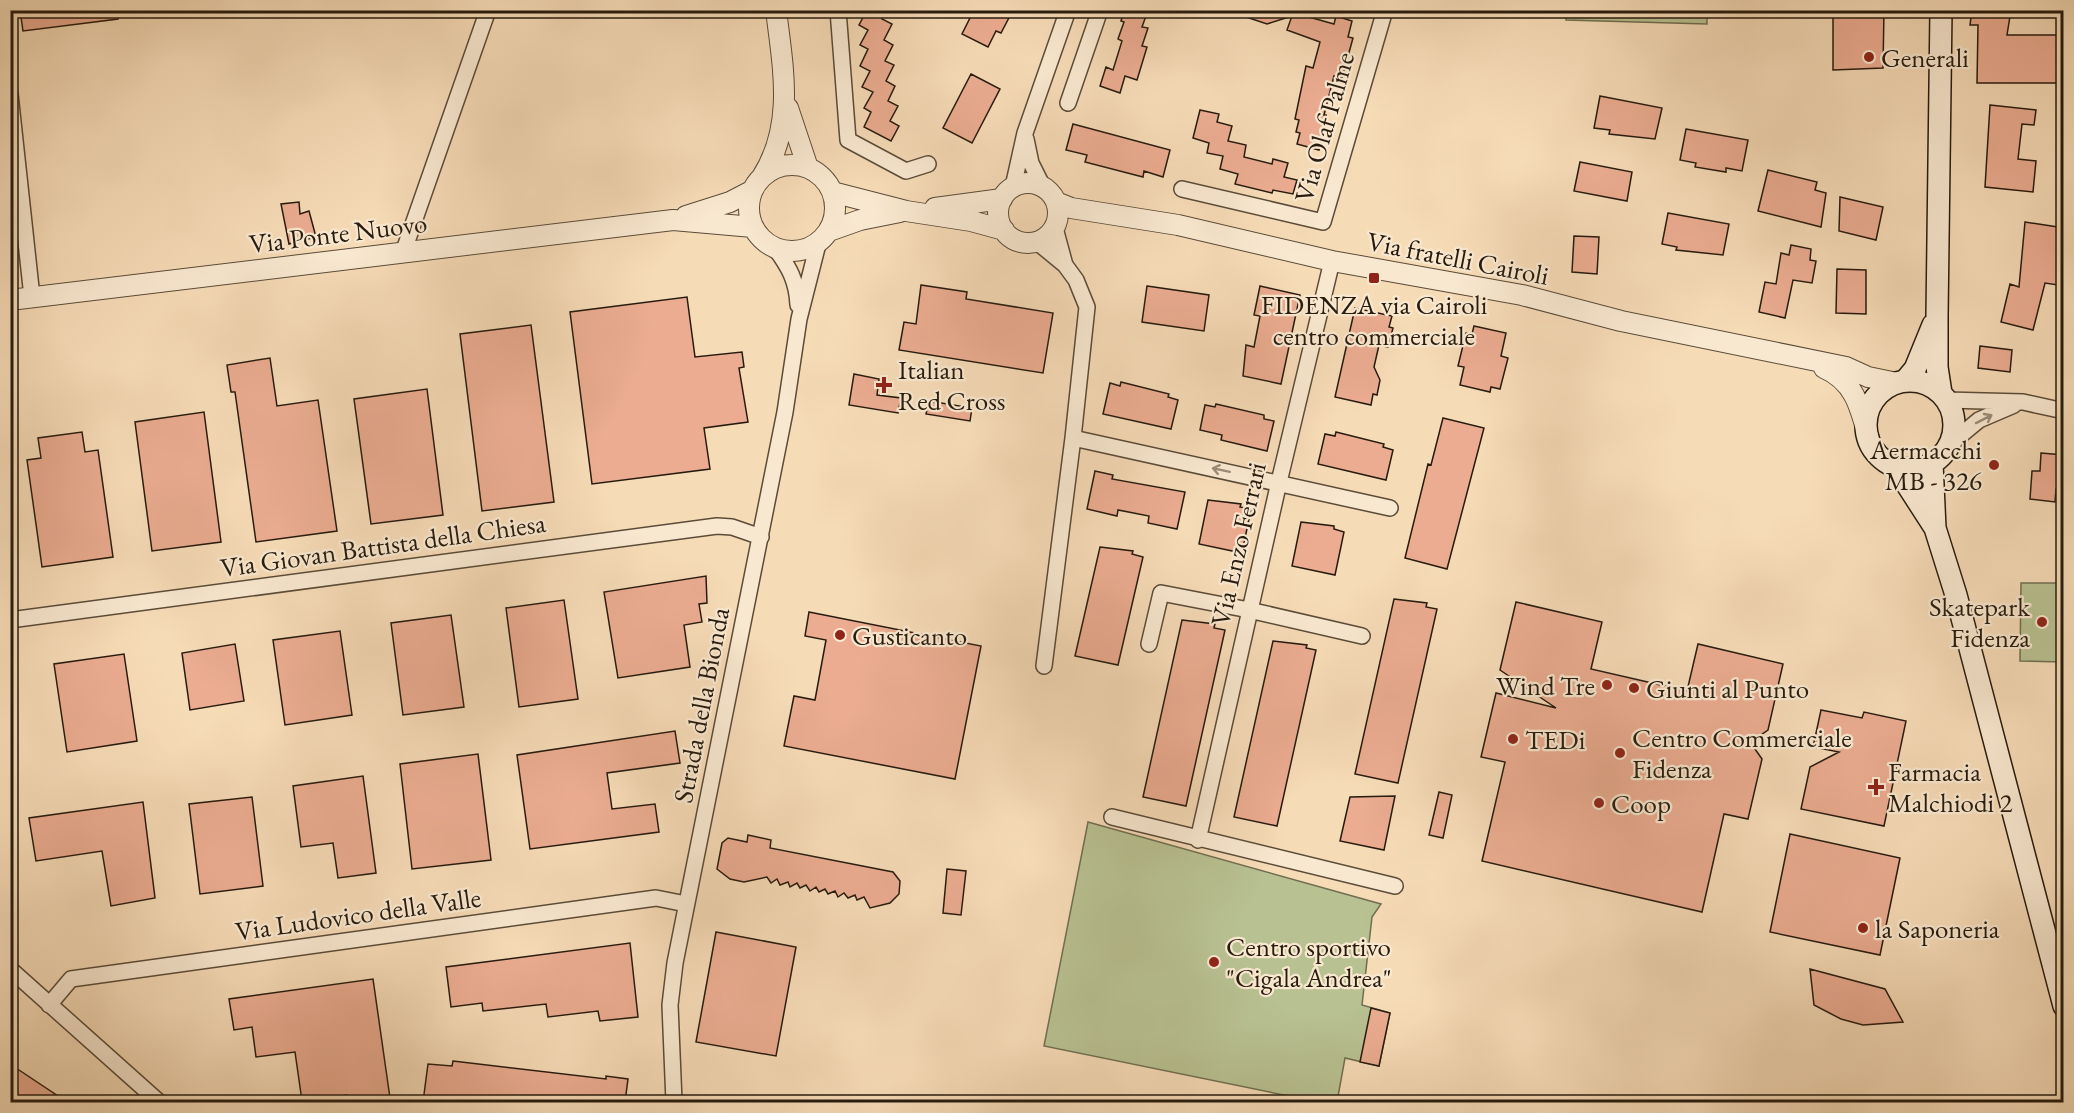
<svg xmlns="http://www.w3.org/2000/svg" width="2074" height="1113" viewBox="0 0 2074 1113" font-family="'EB Garamond',serif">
<rect width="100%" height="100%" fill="#f6dbb7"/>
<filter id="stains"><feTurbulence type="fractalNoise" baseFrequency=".00333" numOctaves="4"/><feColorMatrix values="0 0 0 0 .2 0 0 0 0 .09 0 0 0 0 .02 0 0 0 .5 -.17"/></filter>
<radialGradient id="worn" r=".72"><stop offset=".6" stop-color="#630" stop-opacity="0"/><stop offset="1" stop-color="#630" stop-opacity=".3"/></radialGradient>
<path fill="#b8c192" stroke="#706e50" stroke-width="1.5" d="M1566,11H1707V24L1566,20Z
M2021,583H2063V662L2020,661Z
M1088,822L1381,904L1372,917L1362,1005L1390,1013L1379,1066L1345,1058L1337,1102H1318L1044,1046Z"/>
<path fill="#ebac91" stroke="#271b0e" stroke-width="1.5" d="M20,10H118V19L23,31Z
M867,10H887L882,19L892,24L884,40L893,45L885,61L894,65L886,81L895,86L888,101L898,106L890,121L899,126L891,141L864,127L871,112L864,108L873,92L862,87L870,71L860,66L868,49L860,45L868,30L859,25Z
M974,10H1013L1001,33L996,31L988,47L962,34Z
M1124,10H1139L1138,13L1146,16L1142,27L1148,28L1142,46L1147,47L1137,80L1125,76L1120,93L1100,86L1106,67L1113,70L1122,41L1118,39L1124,22L1121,21Z
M1235,10H1300L1298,14L1334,24L1336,16L1352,21L1348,37L1353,38L1342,78L1334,76L1324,115H1326L1325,127L1319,150L1297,144L1300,133L1296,132L1299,120L1295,119L1306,66L1313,68L1320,42L1287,30L1292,16L1267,24L1234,13Z
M1833,10H1884L1883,68L1833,70Z
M1972,10H2011L2007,35H2064V83H1977L1978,25H1970Z
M971,74L1000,89L972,143L943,128Z
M1600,96L1662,108L1655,139L1609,134L1610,130L1594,128Z
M1990,105L2036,110L2034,125L2022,124L2018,159L2036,161L2033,192L1985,187Z
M1200,110L1219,114L1217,122L1232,126L1228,141L1246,145L1244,157L1272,164L1273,159L1288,163L1284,177L1297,180L1293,194L1273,190L1272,193L1235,184L1238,174L1220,169L1223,156L1207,153L1209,143L1193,138Z
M1073,124L1170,150L1163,177L1144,171L1143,177L1085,162L1087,155L1066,150Z
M1686,129L1748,140L1742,171L1726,168V172L1695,167L1696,163L1680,160Z
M1580,162L1632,172L1627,201L1574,191Z
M1768,170L1817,182L1815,190L1826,193L1821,227L1758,211Z
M1840,197L1883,207L1876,240L1839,231Z
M299,202L300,214L309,211L316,237L289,244L281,204Z
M1668,213L1729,224L1723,255L1676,250L1677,247L1662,244Z
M2025,222L2064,228V251L2058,285L2045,283L2033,330L2001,322L2010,284L2019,287Z
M1574,236L1599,237L1597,274L1572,272Z
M1791,245L1811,249L1810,260L1816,261L1812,283L1793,280L1785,318L1759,312L1765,282L1776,284L1781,253L1789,255Z
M1837,269L1866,270V314L1836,313Z
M921,285L967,292L966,299L1053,313L1043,373L899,350L904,322L916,324Z
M1147,286L1209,295L1204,331L1142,322Z
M1260,286L1300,295L1281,384L1243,376L1246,345L1254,347L1260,316L1254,315Z
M687,297L695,357L742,352L744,367L739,368L748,422L704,428L710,469L592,484L570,312Z
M1355,308L1392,316L1389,327L1393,328L1388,347L1379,345L1374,367L1380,380L1377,395L1373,394L1371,405L1335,397Z
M531,325L554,502L482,511L460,334Z
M1474,326L1506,333L1501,356L1508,358L1500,389L1491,387L1490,392L1460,385L1464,367L1458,366L1466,333L1472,334Z
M1980,346L2012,350L2010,372L1978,368Z
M270,358L277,406L318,400L337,531L256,542L235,392H231L227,365Z
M854,374L879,379L877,395L901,398L898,413L849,405Z
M1121,382L1169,394L1168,397L1178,400L1171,429L1103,414L1110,383L1120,386Z
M427,389L443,515L371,524L354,399Z
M929,401L972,408L970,421L926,414Z
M1216,404L1264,415V419L1274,421L1267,451L1221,440L1222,435L1200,430L1205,405L1215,407Z
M204,412L221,542L152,551L135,422Z
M1443,418L1484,428L1447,569L1405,558L1428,464L1431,465Z
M82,432L85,452L98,450L113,557L42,567L27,460L41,458L38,438Z
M1336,432L1384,444L1383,447L1393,450L1386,480L1318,464L1325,434L1335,436Z
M2041,453L2064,455V490L2056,489L2055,502L2030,499L2032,471H2040Z
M1095,471L1113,475L1112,479L1185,492L1177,529L1148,523L1149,516L1118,510L1117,516L1087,509Z
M1208,500L1241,504L1240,507L1251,509L1242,553L1199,544Z
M1301,522L1334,526V529L1344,532L1335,575L1292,566Z
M1100,547L1133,551L1132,554L1143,557L1118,665L1075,656Z
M706,576L707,603L699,604L702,622L684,625L690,667L618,678L604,592Z
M1394,599L1427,603L1426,607L1437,609L1398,783L1355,774Z
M564,600L578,699L519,707L506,608Z
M1516,602L1602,622L1591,669L1687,691L1698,644L1783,664L1768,730L1758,737L1755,749L1762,759L1748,819L1724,814L1702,912L1482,861L1505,762L1481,757L1496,693L1556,708L1500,670Z
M809,612L981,646L955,779L784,746L794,696L815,700L826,640L805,636Z
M451,615L464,707L403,715L391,623Z
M1182,620L1215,624L1214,628L1225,630L1186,806L1143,797Z
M340,631L352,715L285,725L273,640Z
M1273,641L1307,645L1306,648L1316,650L1277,826L1234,817Z
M235,644L244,701L190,710L182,653Z
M124,654L137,741L67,752L54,664Z
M1821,710L1862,718L1864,712L1906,721L1884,826L1801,809L1810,767L1839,752L1813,747Z
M675,731L680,763L607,773L612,809L655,804L659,832L530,849L517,755Z
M478,754L491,860L412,869L400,764Z
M363,776L376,873L338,878L333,843L301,847L293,786Z
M1439,792L1452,795L1443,838L1429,835Z
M1395,796L1384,850L1340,841L1350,797Z
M252,797L263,886L200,894L189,804Z
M143,802L155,898L111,906L102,851L36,861L29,818Z
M1790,834L1900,858L1880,955L1770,932Z
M748,835L771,840L770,848L893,872L900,881L899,894L890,903L870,908L864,897L857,900L855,895L848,898L844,893L838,897L835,891L828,894L825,889L819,892L816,887L810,891L806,885L800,888L797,883L790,887L788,882L780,885L777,879L771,883L767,877L744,882L730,879L717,869L722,843L728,838L747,842Z
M947,869L966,871L961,915L943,913Z
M716,932L796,947L776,1056L696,1042Z
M630,943L638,1017L600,1021L598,1011L548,1017L546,1004L483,1011L482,1003L451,1007L446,967Z
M1810,969L1885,989L1903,1022L1863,1025L1841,1019L1814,1005Z
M373,979L390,1098L348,1102L347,1095L302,1101L295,1052L256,1057L252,1027L234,1030L229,999Z
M1371,1008L1390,1013L1379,1066L1360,1062Z
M453,1061L606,1079V1076L628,1079L625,1102H423L428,1064L452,1066Z
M10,1064L67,1102H10Z"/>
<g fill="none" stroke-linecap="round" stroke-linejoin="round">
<g stroke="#5b4b38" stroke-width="18">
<path id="minor" d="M838,10L848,140L906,171L928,164
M10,94L32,297
M1068,103L1100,10
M1026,139L1031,163L1043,187
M1013,187L1025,133L1068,10
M1182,189L1323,222L1385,10
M1055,228L1065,265
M1037,242L1065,265L1076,280L1087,307L1073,438L1044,666
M775,248C789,267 797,281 798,305
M403,253L488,10
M1946,400L2023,402L2064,411
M1073,438L1390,508
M1950,444L1979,420L2014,405
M10,620L717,526L732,527L761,537
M1149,644L1161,593L1249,610L1362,636
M1112,817L1395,886
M1198,840L1279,482L1332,261
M10,969L159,1102
M49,1005L71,979L656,898L686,904
M674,1102L670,1005L675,963L785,412L799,319L818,244"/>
</g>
<g stroke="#5b4b38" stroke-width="22">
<path id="tertiary" d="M788,108L808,168
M749 208a43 43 0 1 1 86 0a43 43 0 1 1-86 0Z
M762,177C795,125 783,68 776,10
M998 213a30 30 0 1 1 60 0a30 30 0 1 1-60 0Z
M832,192L906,211L971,221L1004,230
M1056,202L1071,208L1178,225L1332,261L1522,295L1621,321L1846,367L1868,377L1897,383
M935,208L1002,199
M686,216L730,202L753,190
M829,231L860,220L900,212
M10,300L673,220L753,227
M1824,368C1854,381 1860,406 1868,436"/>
</g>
<g stroke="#271b0e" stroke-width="24">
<path id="secondary" d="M1905,381L1915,369L1933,325
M1866 425a44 44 0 1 1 88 0a44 44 0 1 1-88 0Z
M1941,393L1937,367V316L1941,10
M1932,463L1935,528
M1895,466L1935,528L1956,595L2064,1006"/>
</g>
<use href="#minor" stroke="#f9e8d0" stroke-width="15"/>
<use href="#tertiary" stroke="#f9e8d0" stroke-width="20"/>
<use href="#secondary" stroke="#f9e8d0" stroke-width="21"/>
</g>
<defs><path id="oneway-shaft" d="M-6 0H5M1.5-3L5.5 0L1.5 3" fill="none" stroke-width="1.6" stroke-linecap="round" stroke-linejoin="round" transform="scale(1.5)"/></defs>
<g stroke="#9a8c79">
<use href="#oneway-shaft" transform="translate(1984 419) rotate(-27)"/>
<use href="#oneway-shaft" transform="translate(1221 470) rotate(-168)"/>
</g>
<g fill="#8f2418" stroke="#f9e8d0" stroke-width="2">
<circle cx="1869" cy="57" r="6"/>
<rect x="1368" y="272" width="12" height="12" rx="3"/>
<path d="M881 376h6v6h6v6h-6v6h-6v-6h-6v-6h6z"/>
<circle cx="1994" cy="465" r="6"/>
<circle cx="2042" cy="622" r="6"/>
<circle cx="840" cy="635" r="6"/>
<circle cx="1607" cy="685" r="6"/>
<circle cx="1634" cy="688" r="6"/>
<circle cx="1513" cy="739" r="6"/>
<circle cx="1620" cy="753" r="6"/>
<path d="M1873 778h6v6h6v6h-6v6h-6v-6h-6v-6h6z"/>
<circle cx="1599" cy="803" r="6"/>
<circle cx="1863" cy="928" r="6"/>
<circle cx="1214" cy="962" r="6"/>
</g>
<g text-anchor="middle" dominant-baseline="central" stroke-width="4.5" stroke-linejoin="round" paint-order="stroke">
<g font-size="27" fill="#271b0e" stroke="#f9e8d0" text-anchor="start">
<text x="1881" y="57">Generali</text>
<text x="1374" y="304" text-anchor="middle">FIDENZA via Cairoli<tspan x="1374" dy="31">centro commerciale</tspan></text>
<text x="898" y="369">Italian<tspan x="898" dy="31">Red Cross</tspan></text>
<text x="1982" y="449" text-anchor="end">Aermacchi<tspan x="1982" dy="31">MB - 326</tspan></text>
<text x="2030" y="606" text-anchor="end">Skatepark<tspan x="2030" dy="31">Fidenza</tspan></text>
<text x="852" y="635">Gusticanto</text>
<text x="1595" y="685" text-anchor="end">Wind Tre</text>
<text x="1646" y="688">Giunti al Punto</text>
<text x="1632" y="737">Centro Commerciale<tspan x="1632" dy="31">Fidenza</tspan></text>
<text x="1525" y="739">TEDi</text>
<text x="1888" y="771">Farmacia<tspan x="1888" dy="31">Malchiodi 2</tspan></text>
<text x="1611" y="803">Coop</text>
<text x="1875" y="928">la Saponeria</text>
<text x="1226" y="946">Centro sportivo<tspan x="1226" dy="31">"Cigala Andrea"</tspan></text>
</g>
<g font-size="27" fill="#271b0e" stroke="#f9e8d0">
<text transform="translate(1324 127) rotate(-74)">Via Olaf Palme</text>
<text transform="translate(338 233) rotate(-7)">Via Ponte Nuovo</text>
<text transform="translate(1458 258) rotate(11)">Via fratelli Cairoli</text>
<text transform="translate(1238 544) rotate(-77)">Via Enzo Ferrari</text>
<text transform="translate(383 545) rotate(-8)">Via Giovan Battista della Chiesa</text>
<text transform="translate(701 705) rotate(-79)">Strada della Bionda</text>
<text transform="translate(358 914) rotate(-8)">Via Ludovico della Valle</text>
</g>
</g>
<rect width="2074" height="1113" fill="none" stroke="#f6dbb7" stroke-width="36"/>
<rect x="12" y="12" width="2050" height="1089" fill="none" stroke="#271b0e" stroke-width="3"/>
<rect x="18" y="18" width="2038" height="1077" fill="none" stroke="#271b0e" stroke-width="1.5"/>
<rect width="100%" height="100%" filter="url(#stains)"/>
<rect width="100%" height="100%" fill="url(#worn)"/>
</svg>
